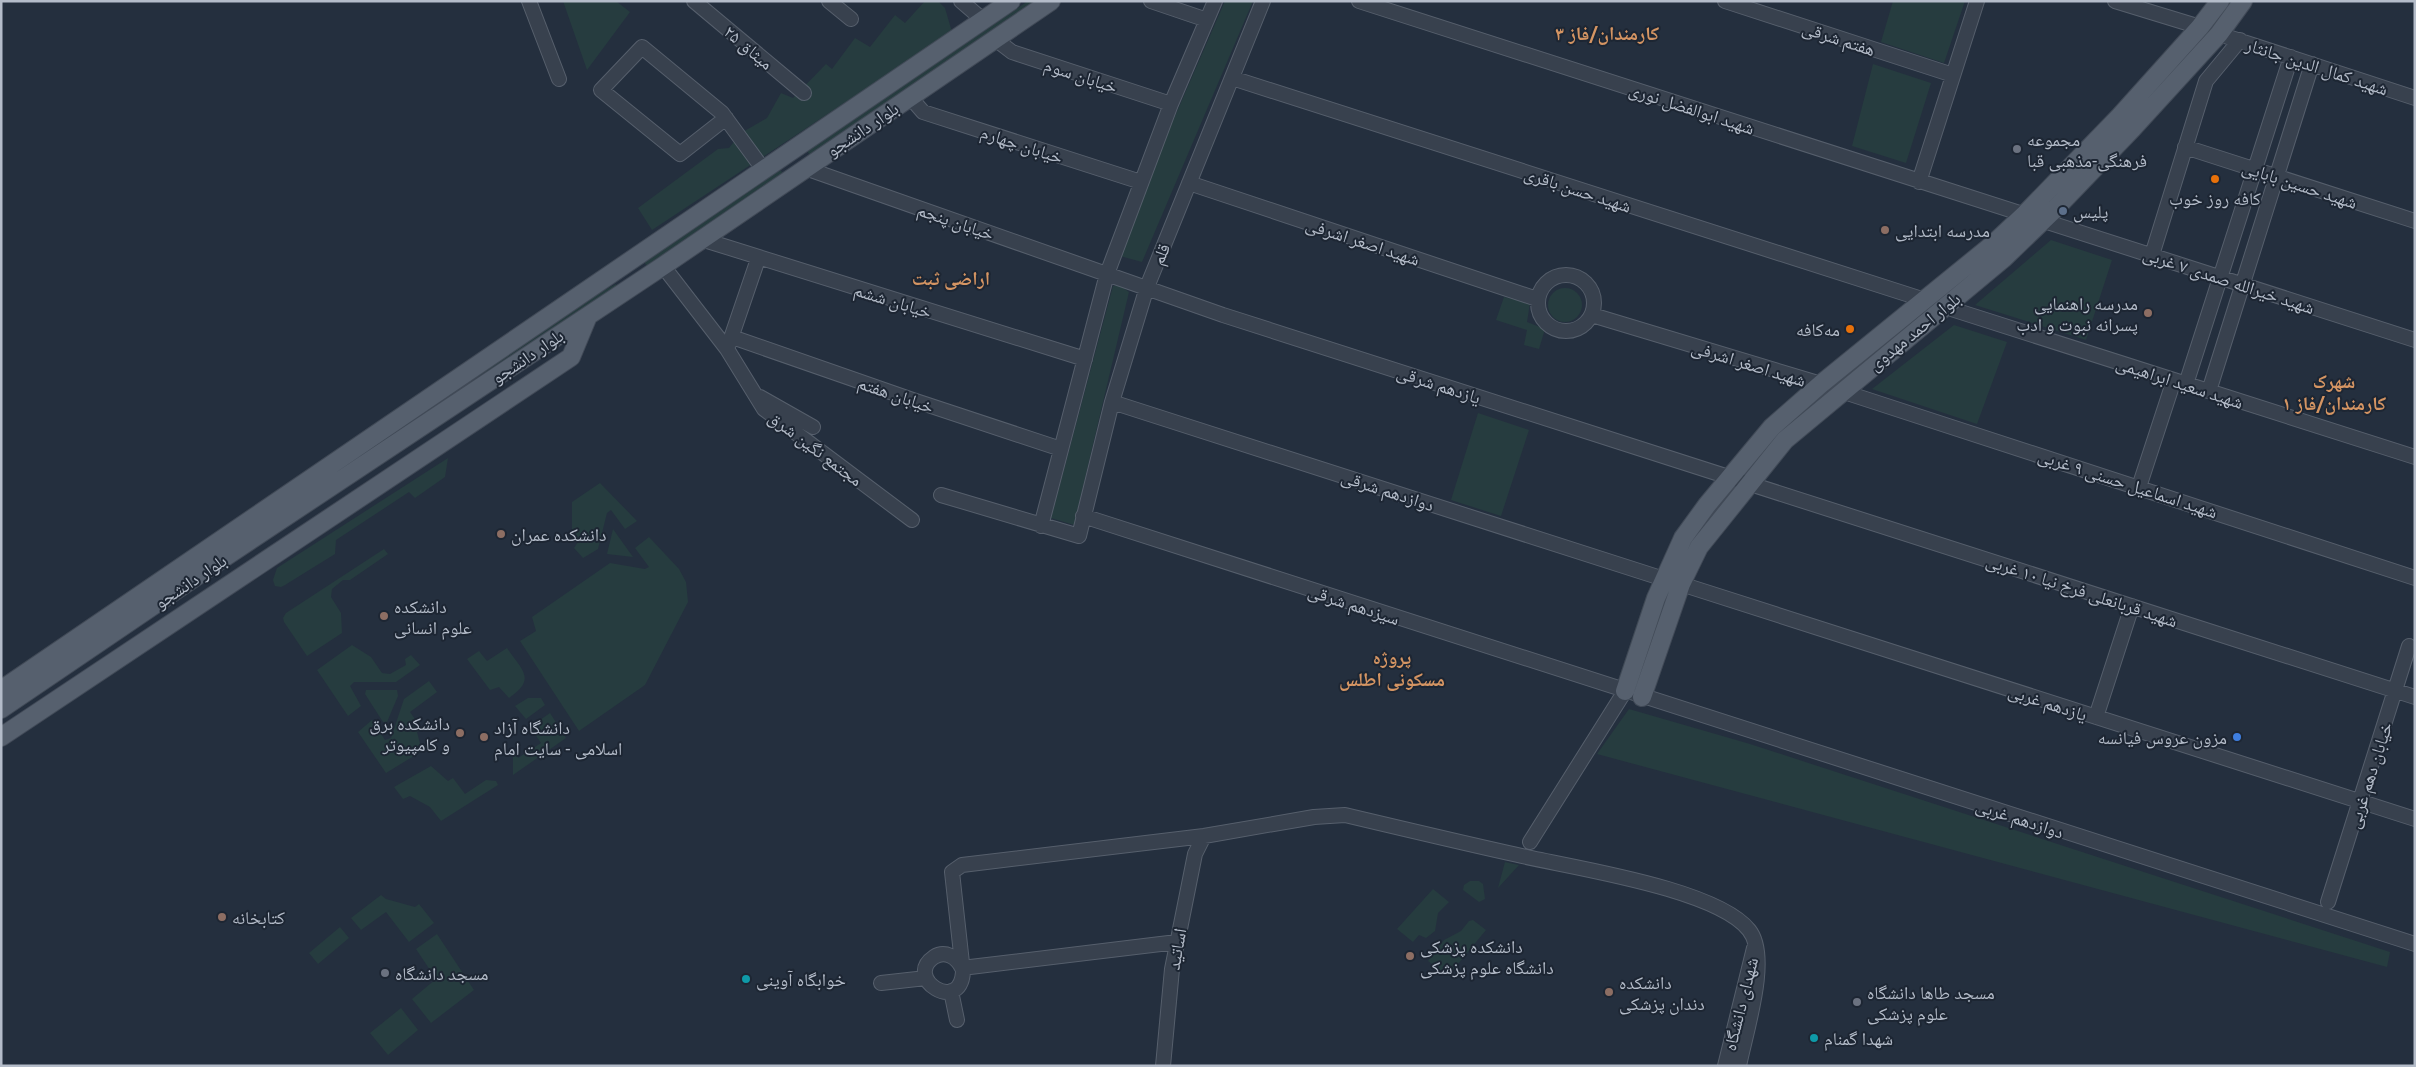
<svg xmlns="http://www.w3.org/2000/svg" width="2416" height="1067" viewBox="0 0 2416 1067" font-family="Ubuntu,'Noto Naskh Arabic',sans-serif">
<rect width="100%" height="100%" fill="#242f3e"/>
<path fill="#263c3f" d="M563,1H616L630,12L587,70Z
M925,1H938L945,8L952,32L652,230L638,208L718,149L729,148L741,133L767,118L781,93L793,98L826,64L832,69L855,38L870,47L895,15L905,23Z
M1028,1H1038L810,155L807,151Z
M1225,1H1253L1142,262L1120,256L1142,192Z
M1893,1H1965L1944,63L1881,42Z
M1873,64L1931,83L1906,163L1852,146Z
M780,170L784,174L647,266L643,261Z
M2051,240L2112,260L2086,340L1975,305Z
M616,284L618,288L423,412L567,310Z
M1119,285L1129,292L1074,525L1051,518L1113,286Z
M1548 305a17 17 0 1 1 34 0a17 17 0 1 1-34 0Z
M1504,297L1530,303L1527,322L1545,329L1539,349L1524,345L1527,330L1496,320Z
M1954,325L2007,342L1977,424L1872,389Z
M1478,413L1529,430L1501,516L1451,500Z
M448,458L445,477L415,498L409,492L336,540L335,554L285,585L281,587L275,586L273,580L277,568Z
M600,483L637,521L625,529L611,510L607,513L598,549L583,558L574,548L578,542L572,535V502Z
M613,529L633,557L607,554Z
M649,537L679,569L686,582L688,602L645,685L579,731L520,641L536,631L532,617L610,563L645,569L649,567L635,548Z
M384,549L388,554L350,580H343L332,589L331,597L341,613L342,633L307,656L284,622L283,618L286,613Z
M352,645L371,657L382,673L390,674L406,665L405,659L411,655L420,665L396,682H354L350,686L361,706L348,716L317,670Z
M507,648C522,670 537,679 509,698L499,687L490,690L467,659L479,651L487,661Z
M429,681L437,692L410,712L422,729L417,732L422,751L386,773L358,732L372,720L385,740L391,738L404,699Z
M366,690H397L398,696L387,722H383L365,694Z
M528,698H541L545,705L526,719L515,706Z
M1629,709L1750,744L2390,952L2387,967L1597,754Z
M550,713L566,738L513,775V749L518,758L541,743L530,727Z
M431,766L448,781L453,778L465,794L486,780L496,781L498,785L441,821L430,807L410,796L403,799L394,787Z
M1505,862L1519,865L1498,888Z
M1470,881H1479L1483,884L1485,899L1479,902L1463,890L1464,885Z
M1433,889L1449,902L1438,913L1435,931L1426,938L1419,935L1413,942L1397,929Z
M381,895L386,899L415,907L419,904L434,923L409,942L386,912L361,930L351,918Z
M1473,920L1486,930L1448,976L1428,961L1444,940L1461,931L1469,921Z
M340,927L349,938L318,964L309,953Z
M437,934L474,990L431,1023L412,999L436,979L416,949Z
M401,1008L418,1030L388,1055L370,1033Z"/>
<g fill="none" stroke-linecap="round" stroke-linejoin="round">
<g stroke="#565f6c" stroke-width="16">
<path id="minor" d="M529,1L559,79
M694,1L804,93
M829,1L851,19
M961,1L983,20
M1151,1L1207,20
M1359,1L2415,340
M1725,1L1953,75
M2115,1L2200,27
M2219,34L2415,98
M995,39L1012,52L1171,104
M1232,78L1925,300
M910,97L923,112L1141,182
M726,118L680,154L601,90L642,47L722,113L763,169
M2185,147L2415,221
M805,168L1223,315L2415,697
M1919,182L1977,1
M1189,183L1537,299
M701,239L1085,359
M2152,255L2206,81L2240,40
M663,266L727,349L764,409L912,520
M1538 303a28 28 0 1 1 56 0a28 28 0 1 1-56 0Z
M1945,307L2415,457
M1592,315L1821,384
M732,337L913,400L1061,449
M729,344L758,259
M2186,384L2291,57
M1841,391L2415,578
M2209,391L2312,64
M760,397L813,427
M1112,402L1664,579
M2139,487L2174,380
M941,495L1079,536L1112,402L1147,287L1263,1
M1083,516L2415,944
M1041,526L1107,274L1171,104L1215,1
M1681,584L2415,819
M2096,717L2132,606
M1530,842L1625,691
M2328,902L2409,646
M962,968C957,957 945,950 934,957C903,978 960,1015 963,972L952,872L962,865L1204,836L1314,817L1345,815C1404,829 1463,843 1522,856C1574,868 1717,889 1749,930C1771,957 1745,1034 1739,1066
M962,968L1177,942
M881,983L926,978
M951,991L957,1020
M1163,1066L1172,969L1195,854L1204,836
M1725,1066L1754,948"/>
</g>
<g stroke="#414a57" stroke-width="20">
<path id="major" d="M1,690L1011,1
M1625,691L1656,598L1683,538L1707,505L1772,427L1821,384L1992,245L2025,214L2120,116L2200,27L2220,1
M1642,697L1681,584L1699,547L1785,440L2004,258L2056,208L2133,128L2219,34L2243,1
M1,709L216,563L663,266L1051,1
M1,737L571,357L588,316"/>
</g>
<use href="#minor" stroke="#38414e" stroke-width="14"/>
<use href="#major" stroke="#56606e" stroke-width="18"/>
</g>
<g fill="#6b7280" stroke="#1d2633" stroke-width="2">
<circle cx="2017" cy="149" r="5"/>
<circle cx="385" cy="973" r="5"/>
<circle cx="1857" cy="1002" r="5"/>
</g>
<g fill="#e8710a" stroke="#1d2633" stroke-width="2">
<circle cx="2215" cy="179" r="5"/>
<circle cx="1850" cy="329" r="5"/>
</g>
<circle fill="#5c6f8a" stroke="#1d2633" stroke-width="2" cx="2063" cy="211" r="5"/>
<g fill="#8d6e63" stroke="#1d2633" stroke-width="2">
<circle cx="1885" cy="230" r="5"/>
<circle cx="2148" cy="313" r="5"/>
<circle cx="501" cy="534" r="5"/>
<circle cx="384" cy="616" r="5"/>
<circle cx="460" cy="733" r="5"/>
<circle cx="484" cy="737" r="5"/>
<circle cx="222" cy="917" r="5"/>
<circle cx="1410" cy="956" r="5"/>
<circle cx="1609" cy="992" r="5"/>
</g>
<circle fill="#3f7fe0" stroke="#1d2633" stroke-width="2" cx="2237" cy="737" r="5"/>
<g fill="#0f9aa8" stroke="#1d2633" stroke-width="2">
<circle cx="746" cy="979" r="5"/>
<circle cx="1814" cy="1038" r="5"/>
</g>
<g text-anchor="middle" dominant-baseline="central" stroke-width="4" stroke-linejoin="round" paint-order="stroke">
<g font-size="18" fill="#b4bcc9" stroke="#1d2633">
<text transform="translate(1839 38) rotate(18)">هفتم شرقی</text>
<text transform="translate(749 47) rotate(40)">میثاق ۲۵</text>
<text transform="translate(2317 66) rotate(18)">شهید کمال الدین جانثار</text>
<text transform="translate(1081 75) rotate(18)">خیابان سوم</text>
<text transform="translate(1692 108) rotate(18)">شهید ابوالفضل نوری</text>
<text transform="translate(862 129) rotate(-34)">بلوار دانشجو</text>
<text transform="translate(1022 144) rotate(18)">خیابان چهارم</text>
<text transform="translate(2300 184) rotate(18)">شهید حسین بابایی</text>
<text transform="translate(1578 189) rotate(18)">شهید حسن باقری</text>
<text transform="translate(956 221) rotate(19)">خیابان پنجم</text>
<text transform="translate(1363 241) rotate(18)">شهید اصغر اشرفی</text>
<text transform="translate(1160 254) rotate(-68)">قلم</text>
<text transform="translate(2229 280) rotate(18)">شهید خیرالله صمدی ۷ غربی</text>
<text transform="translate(893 300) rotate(17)">خیابان ششم</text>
<text transform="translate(1914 331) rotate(-39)">بلوار احمد مهدوی</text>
<text transform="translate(527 356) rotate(-34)">بلوار دانشجو</text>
<text transform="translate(1749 363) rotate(17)">شهید اصغر اشرفی</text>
<text transform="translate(2180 382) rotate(18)">شهید سعید ابراهیمی</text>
<text transform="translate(1439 384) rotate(18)">یازدهم شرقی</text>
<text transform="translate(896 394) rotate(19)">خیابان هفتم</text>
<text transform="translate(816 448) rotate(37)">مجتمع نگین شرق</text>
<text transform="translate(2128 483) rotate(18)">شهید اسماعیل حسنی ۹ غربی</text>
<text transform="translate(1388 490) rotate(18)">دوازدهم شرقی</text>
<text transform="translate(190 581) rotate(-34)">بلوار دانشجو</text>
<text transform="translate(2082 590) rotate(18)">شهید قربانعلی فرخ نیا ۱۰ غربی</text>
<text transform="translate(1354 604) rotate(18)">سیزدهم شرقی</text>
<text transform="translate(2048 702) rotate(18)">یازدهم غربی</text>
<text transform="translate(2369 775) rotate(-72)">خیابان دهم غربی</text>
<text transform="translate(2020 818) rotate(18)">دوازدهم غربی</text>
<text transform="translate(1176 949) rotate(-80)">اساتید</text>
<text transform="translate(1740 1004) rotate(-76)">شهدای دانشگاه</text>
</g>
<g font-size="18" fill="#b4bcc9" stroke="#1d2633" text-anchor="start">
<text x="2027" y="139">مجموعه<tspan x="2027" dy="21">فرهنگی-مذهبی قبا</tspan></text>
<text x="2215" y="198" text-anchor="middle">کافه روز خوب</text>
<text x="2073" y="211">پلیس</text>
<text x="1895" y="230">مدرسه ابتدایی</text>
<text x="2138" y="303" text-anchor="end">مدرسه راهنمایی<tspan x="2138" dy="21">پسرانه نبوت و ادب</tspan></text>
<text x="1840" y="329" text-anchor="end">مه‌کافه</text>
<text x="511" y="534">دانشکده عمران</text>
<text x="394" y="606">دانشکده<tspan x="394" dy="21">علوم انسانی</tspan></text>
<text x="450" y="723" text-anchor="end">دانشکده برق<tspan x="450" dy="21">و کامپیوتر</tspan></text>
<text x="494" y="727">دانشگاه آزاد<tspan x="494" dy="21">اسلامی - سایت امام</tspan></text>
<text x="2227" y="737" text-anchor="end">مزون عروس فیانسه</text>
<text x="232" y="917">کتابخانه</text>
<text x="1420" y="946">دانشکده پزشکی<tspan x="1420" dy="21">دانشگاه علوم پزشکی</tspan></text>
<text x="395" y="973">مسجد دانشگاه</text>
<text x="756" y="979">خوابگاه آوینی</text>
<text x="1619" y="982">دانشکده<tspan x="1619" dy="21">دندان پزشکی</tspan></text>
<text x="1867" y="992">مسجد طاها دانشگاه<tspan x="1867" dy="21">علوم پزشکی</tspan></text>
<text x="1824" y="1038">شهدا گمنام</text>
</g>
<g font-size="19" font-weight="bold" fill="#d59563" stroke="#1d2633">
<text x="1607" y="33">کارمندان/فاز ۳</text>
<text x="951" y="278">اراضی ثبت</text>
<text x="2334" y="381">شهرک<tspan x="2334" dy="22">کارمندان/فاز ۱</tspan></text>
<text x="1392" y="657">پروژه<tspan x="1392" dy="22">مسکونی اطلس</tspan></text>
</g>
</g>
<rect width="2416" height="1067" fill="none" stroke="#b4bcc9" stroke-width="5"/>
</svg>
